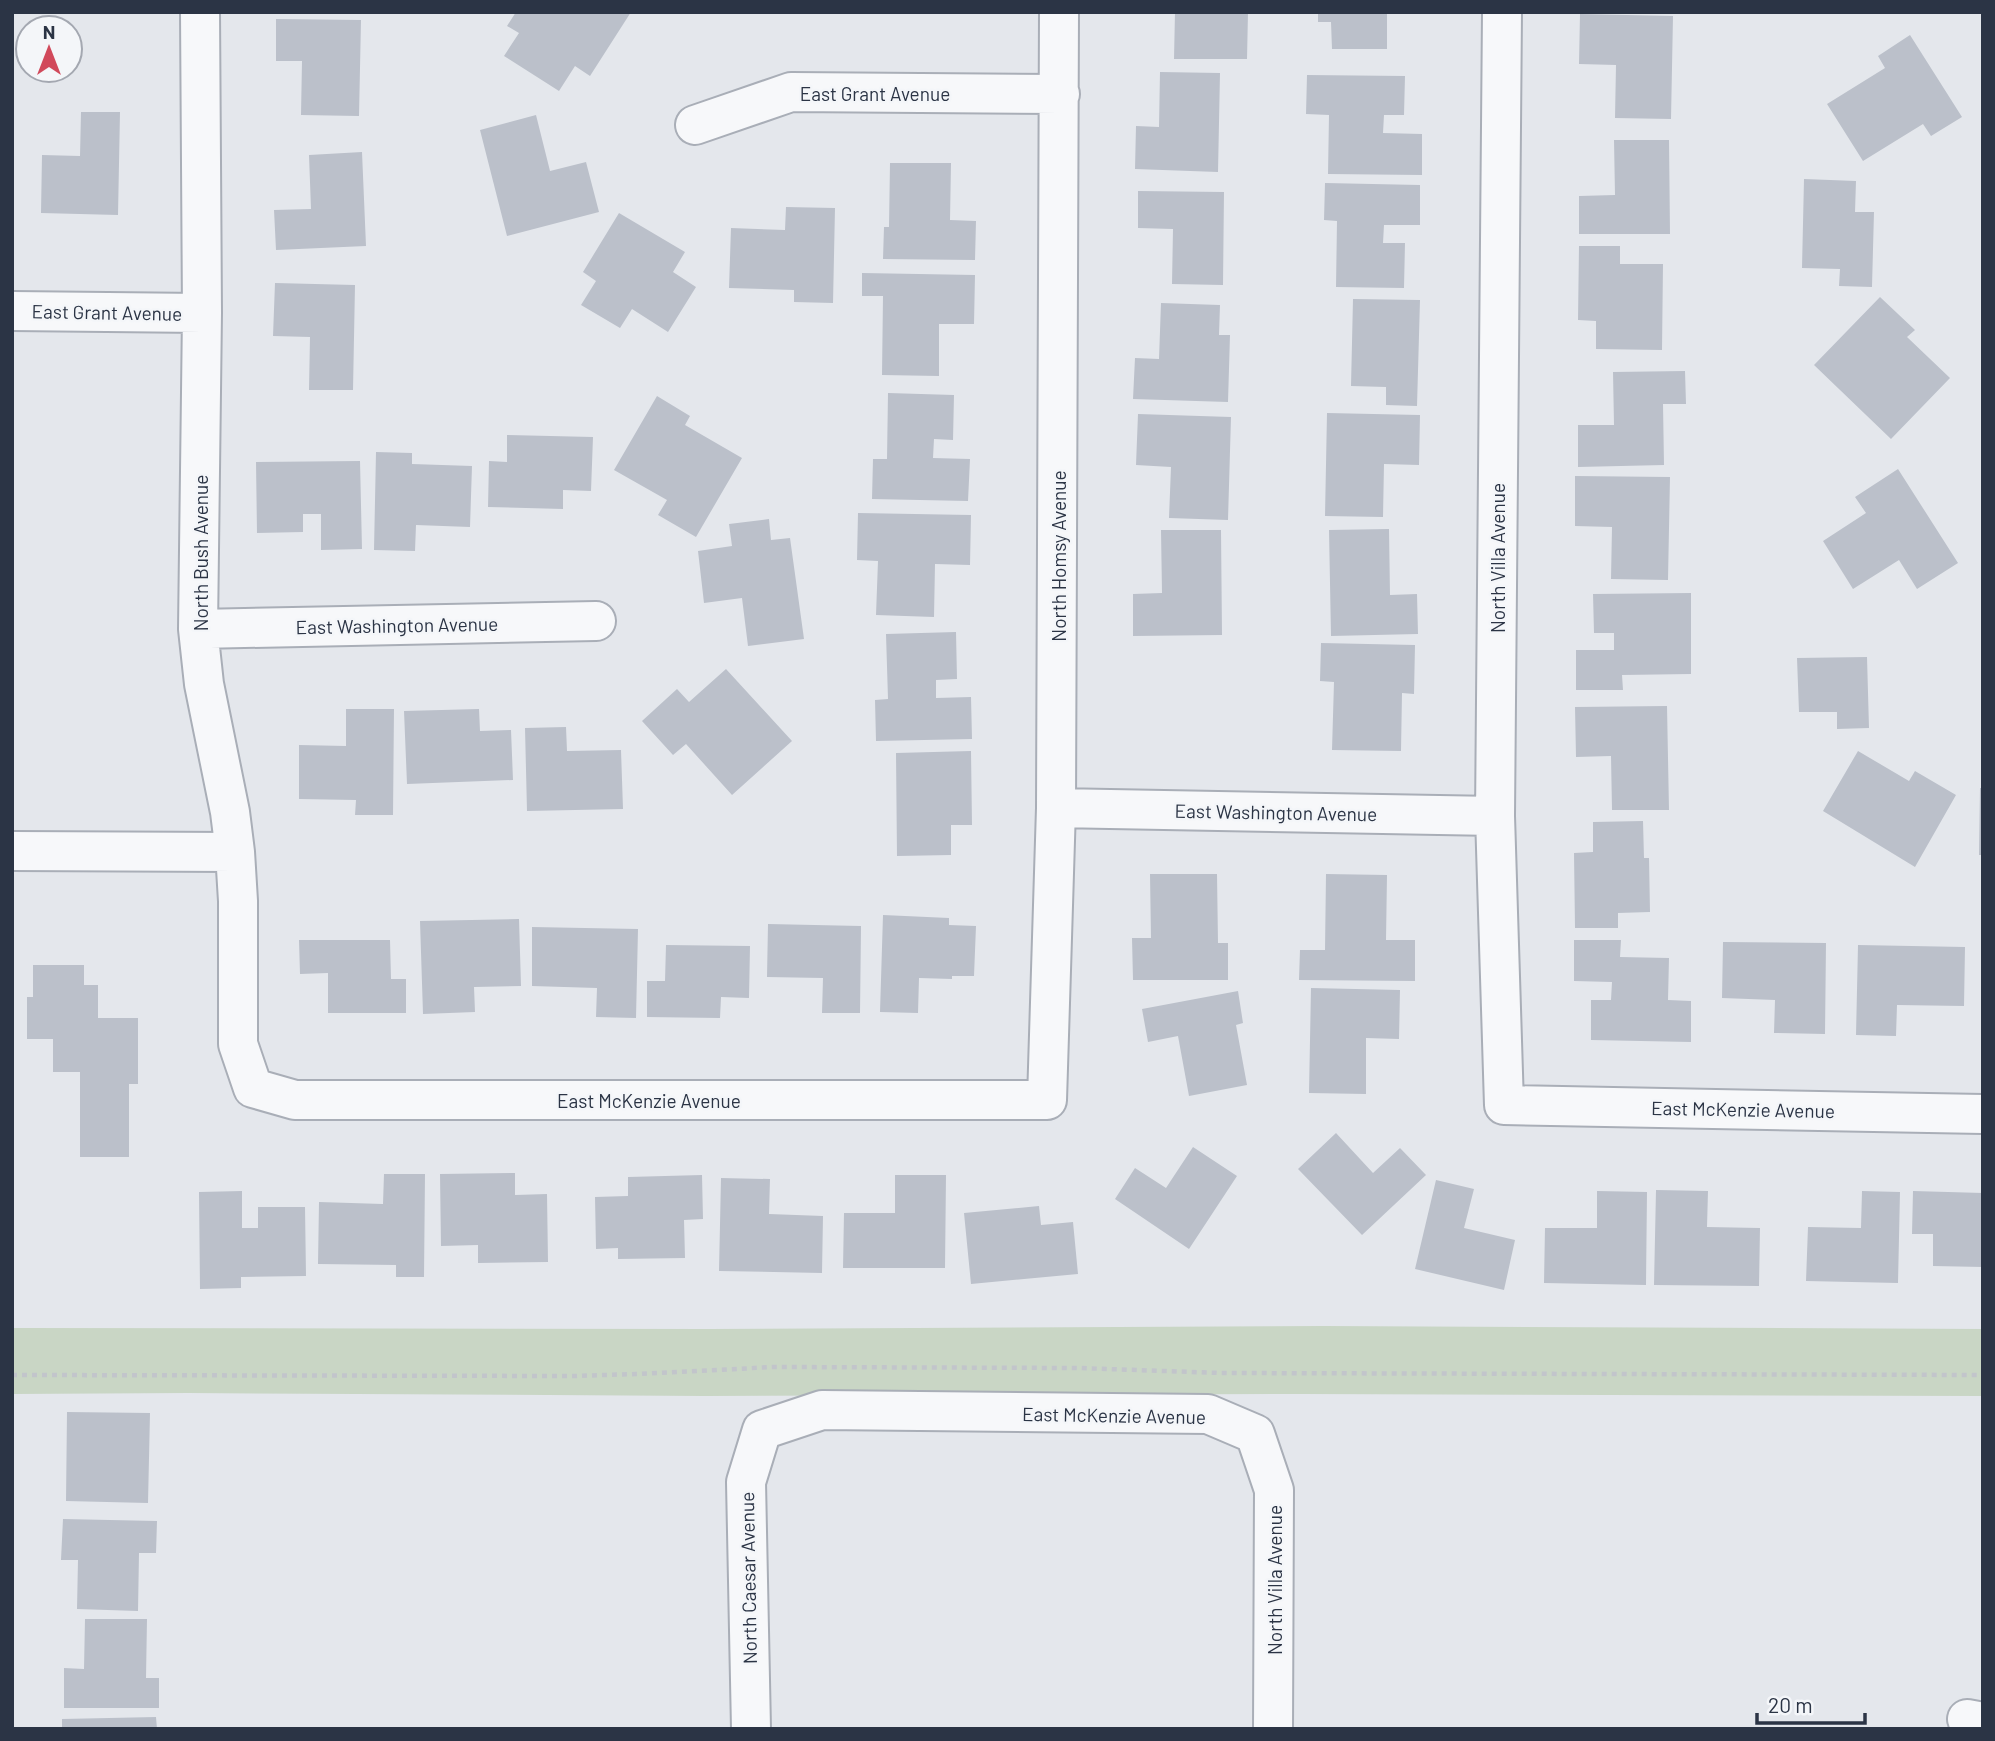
<svg xmlns="http://www.w3.org/2000/svg" width="1995" height="1741" viewBox="0 0 1995 1741" font-family="Barlow,sans-serif">
<rect width="100%" height="100%" fill="#e4e7ec"/>
<path fill="#c9d6c5" d="M1324,1326L1983,1329V1396L1302,1394L705,1396L188,1393L12,1394V1328L710,1329Z"/>
<path fill="#bbc0ca" d="M516,12H631L590,76L575,66L559,91L504,56L519,33L507,26Z
M1175,12H1248L1247,59H1174Z
M1318,12H1387V49H1332L1331,22H1318Z
M1580,14L1673,16L1671,119L1615,118L1616,65L1579,64Z
M276,19L361,20L359,116L301,115L302,61H276Z
M1910,35L1962,117L1931,136L1923,124L1863,161L1827,104L1885,68L1878,56Z
M1160,72L1220,73L1218,172L1135,169L1136,126L1159,127Z
M1307,75L1405,76L1404,115H1384L1383,133L1422,134V175L1328,174L1329,115L1306,114Z
M81,112H120L118,215L41,213L42,155L80,156Z
M536,115L550,171L586,162L599,212L507,236L480,130Z
M1614,140H1669L1670,234H1579V196L1615,195Z
M362,152L366,246L276,250L274,210L311,209L309,155Z
M890,163H951L950,220L976,221L975,260L883,259L884,227H889Z
M1804,179L1856,181L1855,212H1874L1872,287L1839,286L1840,269L1802,268Z
M1325,183L1420,185V225H1384L1383,243H1405L1404,288L1336,287L1337,221L1324,220Z
M1138,191L1224,192L1223,285L1172,284L1173,229L1138,228Z
M786,207L835,208L833,303L794,302V290L729,288L731,228L785,230Z
M619,213L685,252L673,272L696,287L668,332L632,309L620,328L581,305L596,281L583,272Z
M1579,246H1620V264H1663L1662,350L1596,349V321L1578,320Z
M862,273L975,275L974,324H939V376L882,375L883,296H862Z
M275,283L355,285L353,390H309L310,337L273,336Z
M1880,297L1915,330L1907,337L1950,378L1891,439L1814,365Z
M1353,299L1420,300L1417,406L1386,405V387L1351,386Z
M1161,303L1220,305L1219,335H1230L1228,402L1133,399L1135,358L1159,359Z
M1685,371L1686,404H1663L1664,465L1578,467V425H1614L1613,372Z
M888,393L954,395L953,440L934,439L933,458L970,459L968,501L872,499L873,459H887Z
M657,396L690,416L685,425L742,458L696,537L658,515L667,500L614,470Z
M1327,413L1420,415L1419,465L1384,464L1383,517L1325,516Z
M1138,414L1231,417L1228,520L1169,518L1171,467L1136,465Z
M507,435L593,437L591,491L563,490V509L488,507L489,461L507,462Z
M376,452L412,453V464L472,466L470,527L416,525L415,551L374,550Z
M360,461L362,549L321,550V514H303V532L257,533L256,462Z
M1898,469L1958,563L1917,589L1899,560L1853,589L1823,541L1866,513L1855,497Z
M1575,476L1670,477L1668,580L1611,579L1612,527L1575,526Z
M858,513L971,515L970,565L935,564L934,617L876,615L878,561L857,560Z
M769,519L771,540L790,538L804,639L748,646L742,598L704,603L698,551L732,546L729,524Z
M1389,529L1390,595L1417,594L1418,634L1331,636L1329,530Z
M1161,530H1221L1222,635L1133,636V594L1162,593Z
M1691,593V674L1622,675L1623,690H1576V650H1614V633H1594L1593,594Z
M956,632L957,679L936,680V698L971,697L972,739L876,741L875,700L888,699L886,634Z
M1321,643L1415,645L1414,694L1402,693L1401,751L1332,750L1334,682L1320,681Z
M1867,657L1869,728L1837,729V712H1799L1797,658Z
M726,669L792,741L732,795L686,744L673,755L642,721L677,689L689,702Z
M1667,706L1669,810H1612L1611,756L1576,757L1575,707Z
M346,709H394L393,815H355L356,800L299,799V745L346,746Z
M479,709L480,731L511,730L513,780L407,784L404,711Z
M566,727L567,751L621,750L623,809L527,811L525,728Z
M971,751L972,825H951V855L897,856L896,753Z
M1858,751L1909,781L1915,771L1956,795L1915,867L1823,811Z
M1980,788H1983V855H1979Z
M1643,821L1644,858H1649L1650,912L1618,913V928H1575L1574,853L1593,852V822Z
M1150,874H1217L1218,943H1228V980H1133L1132,938H1151Z
M1326,874L1387,875L1386,940H1415V981L1299,980L1300,950H1325Z
M883,915L949,918V925L976,926L974,976H952V979L919,978L918,1013L880,1012Z
M519,919L521,986L474,987L475,1012L423,1014L420,921Z
M768,924L861,926L860,1013H822L823,978L767,977Z
M532,927L638,929L636,1018L596,1017L597,988L532,986Z
M299,940H390L391,979H406V1013H328V973L300,974Z
M1574,940H1621L1620,957L1669,958L1668,1000L1691,1001V1042L1591,1040V1000H1611L1612,982L1574,981Z
M1723,942L1826,943L1825,1034L1774,1033L1775,1000L1722,998Z
M666,945L750,946L749,998L721,997L720,1018L647,1017V981H665Z
M1858,945L1965,947L1964,1006L1897,1005L1896,1036L1856,1035Z
M33,965H84V985H98V1018H138V1084H129V1157H80V1072H53V1039H27V997H33Z
M1311,988L1400,990L1399,1039L1366,1038V1094L1309,1093Z
M1238,991L1243,1023L1236,1025L1247,1085L1189,1096L1178,1036L1148,1042L1142,1009Z
M1336,1133L1373,1173L1400,1148L1426,1175L1362,1235L1298,1169Z
M1193,1147L1237,1176L1189,1249L1115,1199L1135,1168L1166,1188Z
M515,1173V1195L547,1194L548,1262L478,1263V1245L441,1246L440,1174Z
M384,1174H425L424,1277H396V1265L318,1264L319,1202L383,1204Z
M702,1175L703,1219L684,1220L685,1258L618,1259V1248L596,1249L595,1197L628,1196V1177Z
M895,1175H946L945,1268H843L844,1213H895Z
M721,1178L770,1179L769,1214L823,1216L822,1273L719,1271Z
M1436,1180L1474,1189L1464,1228L1515,1240L1504,1290L1415,1269Z
M1656,1190L1708,1191L1707,1227L1760,1228L1759,1286L1654,1285Z
M242,1191V1228H258V1207H305L306,1276L241,1277V1288L200,1289L199,1192Z
M1597,1191L1647,1192L1646,1285L1544,1283L1545,1228H1597Z
M1862,1191L1900,1192L1898,1283L1806,1281L1808,1227L1861,1228Z
M1913,1191L1983,1193V1267L1933,1266V1234H1912Z
M1039,1206L1041,1225L1073,1222L1078,1274L971,1284L964,1213Z
M67,1412L150,1413L148,1503L66,1501Z
M63,1519L157,1521L156,1553H139L138,1611L77,1609L78,1560H61Z
M85,1619H147L146,1678H159V1708H64V1668L84,1669Z
M156,1717L157,1729H62V1719Z"/>
<g fill="none" stroke-linecap="round" stroke-linejoin="round">
<g stroke="#a9aeb7" stroke-width="42">
<path id="minor" d="M200,12L202,313L198,629L204,684L230,812L235,852L238,901V1044L253,1088L295,1100H1047L1056,808L1059,12
M1502,12L1495,816L1504,1105L1983,1114
M695,125L791,92L1060,94
M12,311L202,313
M198,629L596,621
M1056,808L1495,816
M12,851L235,852
M1967,1719L1983,1722
M751,1729L746,1482L762,1430L822,1410L1208,1414L1255,1434L1274,1490L1273,1729"/>
</g>
<path stroke="#c2c5cb" stroke-width="4.5" stroke-dasharray="5 5" stroke-linecap="butt" d="M12,1375L574,1376L636,1374L774,1367L1079,1368L1221,1373L1983,1375"/>
<use href="#minor" stroke="#f7f8fa" stroke-width="38"/>
</g>
<g text-anchor="middle" dominant-baseline="central" stroke-width="5" stroke-linejoin="round" paint-order="stroke">
<g font-size="19" fill="#2b3445" stroke="#f4f6f9">
<text x="875" y="93">East Grant Avenue</text>
<text transform="translate(107 312) rotate(1)">East Grant Avenue</text>
<text transform="translate(200 553) rotate(-90)">North Bush Avenue</text>
<text transform="translate(1058 556) rotate(-90)">North Homsy Avenue</text>
<text transform="translate(1497 558) rotate(-90)">North Villa Avenue</text>
<text transform="translate(397 625) rotate(-1)">East Washington Avenue</text>
<text transform="translate(1276 812) rotate(1)">East Washington Avenue</text>
<text x="649" y="1100">East McKenzie Avenue</text>
<text transform="translate(1743 1109) rotate(1)">East McKenzie Avenue</text>
<text transform="translate(1114 1415) rotate(1)">East McKenzie Avenue</text>
<text transform="translate(748 1578) rotate(-91)">North Caesar Avenue</text>
<text transform="translate(1274 1580) rotate(-90)">North Villa Avenue</text>
</g>
</g>
<rect width="1995" height="1741" fill="none" stroke="#2b3445" stroke-width="28"/>
<g transform="translate(49 49)"><circle r="33" fill="#f4f6f9" stroke="#a4a8b1" stroke-width="2"/>
<path d="M0-5L12 26L0 18L-12 26Z" fill="#d1495b"/>
<text y="-10" font-size="19" font-weight="bold" text-anchor="middle" fill="#2b3445">N</text>
</g>
<path d="M1757 1713v10h108v-10" fill="none" stroke="#2b3445" stroke-width="3.5"/>
<text x="1768" y="1713" font-size="21" fill="#2b3445" stroke="#f4f6f9" stroke-width="5" paint-order="stroke">20 m</text>
</svg>
